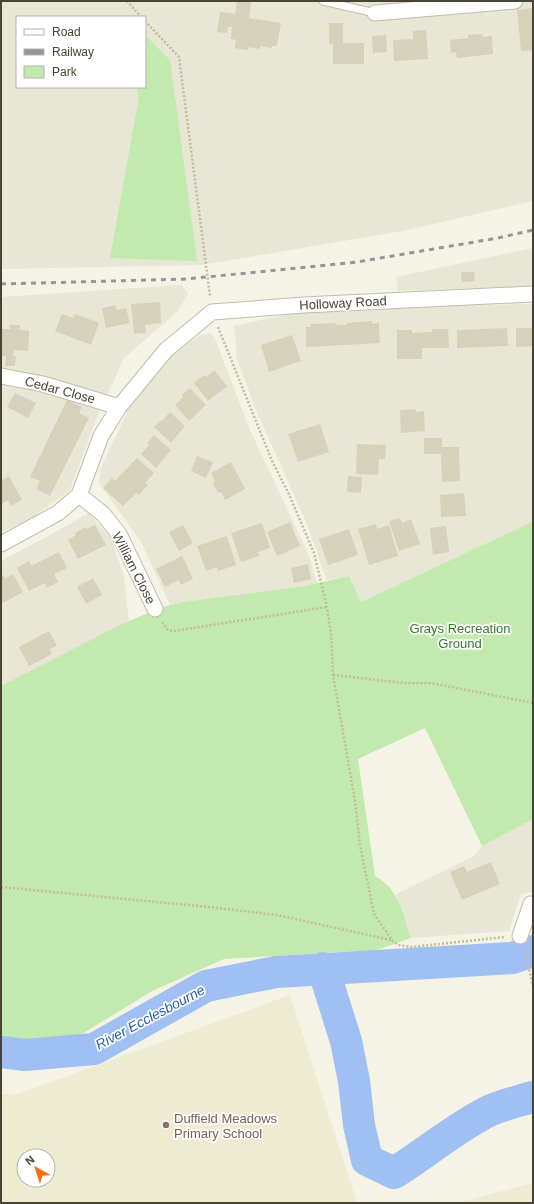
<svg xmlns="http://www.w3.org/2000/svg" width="534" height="1204" viewBox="0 0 534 1204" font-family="Arial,sans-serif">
<rect width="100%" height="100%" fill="#f4f3e6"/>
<path fill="#e8e6d4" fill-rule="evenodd" d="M1,1H533V201L403,231L201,265L1,269ZM17,17H145V87H17Z
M533,248V286L398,291L396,277Z
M182,285L188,294L177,312L124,358L95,422L70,490L29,520L1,532V297Z
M533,304L532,522L361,602L349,576L327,580L304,517L256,410L237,359L234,326L293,313L410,307Z
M210,333L215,339L250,430L309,556L317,583L305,586L183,602L170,605L141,542L99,483L101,468L132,402L167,359L198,336Z
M88,513L111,538L124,577L129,621L1,686V561L59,530Z
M533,819V892L521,894L509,931L411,938L396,894L474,856L482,846Z"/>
<path fill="#edebd0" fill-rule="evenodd" d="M290,995L357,1203H1V1094H18ZM24,1156H48V1180H24Z
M533,1183V1203H456Z"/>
<path fill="#c2e9ae" d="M145,35L170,60L197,261L110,258L139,97L136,87H145Z
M533,495V819L482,846L425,728L358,759L375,876C400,890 402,913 411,938L374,951L336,952L224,959L152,991L77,1037L28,1045L1,1042V686L120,625L162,607L183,602L305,586L349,576L361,602L532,522Z"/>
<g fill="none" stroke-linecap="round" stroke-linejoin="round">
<path stroke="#a0bff3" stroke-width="32" d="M323,968L346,1041L354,1081L359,1125L367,1160L394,1173C426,1153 455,1128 489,1111C502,1105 519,1101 533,1097
M1,1052L25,1055L94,1049L206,986L276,972L512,958L533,951"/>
</g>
<path fill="#d6d1bb" d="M237,1L251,2L249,18L281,23L277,46H272V48L260,46V49L249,47L248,50L235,48L236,40L231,39L232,27H228L227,33L217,32L220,12L235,14Z
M533,8V50L521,51L517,10Z
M329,23H343V43H364V64H333V44H329Z
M426,30L428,59L394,61L393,40L413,39V31Z
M482,34L483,37L492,36L493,54L457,58L456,52L451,53L450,40L468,38V35Z
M386,35L387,52L373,53L372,36Z
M461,272H474L475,281L462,282Z
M160,302L161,323L145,325L146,333L134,334L131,304Z
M115,305L117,310L126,308L130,323L106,328L102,308Z
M62,314L73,318L75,314L99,323L91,345L55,331Z
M372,321V324L379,323L380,343L306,347V327H311V324L336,323L337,325H347V323Z
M10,325H20V330L29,331L28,351L14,350L13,356H16L15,366H5L6,356H1V329H10Z
M507,328L508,346L457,348V330Z
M516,328H533V346L516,347Z
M432,329H448L449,348H422V359H397V330H412V333L432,332Z
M292,335L301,361L269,372L261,345Z
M214,370L227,386L208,401L194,383L204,375L206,377Z
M190,388L206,405L189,421L175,405L183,397L182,395Z
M15,393L36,403L28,418L7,407Z
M67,400L82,407L79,413L89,418L50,496L36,489L40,481L30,477Z
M416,409V412L424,411L425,431L401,433L400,410Z
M170,412L185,426L171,443L154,427L161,420L162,421Z
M320,424L329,452L298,462L288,434Z
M154,435L171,450L156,468L141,454L149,445L147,444Z
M424,438H442V447H459L460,481L442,482L441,454H424Z
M357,444L386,445L385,459H379L378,475L356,474Z
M197,456L213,462L206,478L191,471Z
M137,458L154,473L145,483L148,485L139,495L136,493L123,506L103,488L112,478L115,481Z
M231,462L245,489L225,500L221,492L218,493L213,483L215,481L211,473Z
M9,476L22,500L11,506L8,500L1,504V481Z
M348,476L362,477L361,493L347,492Z
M464,493L466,516L441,517L440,495Z
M400,518L402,523L411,519L420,544L399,551L389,521Z
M290,522L300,546L277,556L267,532Z
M262,523L270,548L258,552L259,556L241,562L231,533Z
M376,524L377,529L389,525L398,556L369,565L358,529Z
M95,525L106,545L78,559L68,540L76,535L75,533L86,527L87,529Z
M183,525L193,543L179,551L169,532Z
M446,526L449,552L433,555L430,528Z
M349,529L358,555L328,565L319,539Z
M227,536L236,565L218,571L217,567L206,571L197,546Z
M59,552L67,568L54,574L58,582L47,588L45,583L29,591L17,568L29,561L31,566Z
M182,556L193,579L181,585L178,580L165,587L156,569Z
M308,564L311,579L294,583L291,568Z
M13,574L23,592L1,604V576L3,575L5,579Z
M93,578L102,595L86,604L77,587Z
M49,631L57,646L50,649L52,654L29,666L19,647Z
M491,862L500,884L462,900L450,872L464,866L467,872Z"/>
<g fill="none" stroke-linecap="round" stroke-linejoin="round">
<g stroke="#c0bda8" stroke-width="9">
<path id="service" d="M323,1L375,13"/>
</g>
<g stroke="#c0bda8" stroke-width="17">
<path id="minor" d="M375,13L515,1
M1,376L43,384L119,407
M79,495L103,514L119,534L155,609
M1,544L58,513L79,495L101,436L119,407L166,350L212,312L304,305L533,294
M520,936L531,904H533"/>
</g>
<path stroke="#c2bc99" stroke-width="2.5" stroke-dasharray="2 2" stroke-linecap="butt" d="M127,1L141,17
M145,21L179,57L210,296
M218,327L272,461L288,492L314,553L327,607L331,634L333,675L355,801L360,845L374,914L392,940L398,945L411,947L505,937
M162,622L168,630L174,631L327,607
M333,675L404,683H431L533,703
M1,887L209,907L277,915L391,940
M525,950L533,987"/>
<use href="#service" stroke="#fff" stroke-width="7"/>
<use href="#minor" stroke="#fff" stroke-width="15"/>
<path stroke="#969696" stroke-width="3" stroke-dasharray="5 5" stroke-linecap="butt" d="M1,284L187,279L357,262L498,238L533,230"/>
</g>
<circle fill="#8d6e63" stroke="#fff" stroke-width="1.5" cx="166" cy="1125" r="4"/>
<g text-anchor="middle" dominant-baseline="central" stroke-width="3.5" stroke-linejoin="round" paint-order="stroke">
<g font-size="13" fill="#474435" stroke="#fff">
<text transform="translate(343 303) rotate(-3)">Holloway Road</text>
<text transform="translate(60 390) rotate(15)">Cedar Close</text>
<text transform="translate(134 568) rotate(63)">William Close</text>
</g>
<g font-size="13" fill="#347b26" stroke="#fff">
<text x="460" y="628">Grays Recreation<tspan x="460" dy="15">Ground</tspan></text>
</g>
<g font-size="13" fill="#785e54" stroke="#fff" text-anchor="start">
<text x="174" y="1118">Duffield Meadows<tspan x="174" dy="15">Primary School</tspan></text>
</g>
<g font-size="14" font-style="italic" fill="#2b5db6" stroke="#fff">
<text transform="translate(150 1017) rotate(-28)">River Ecclesbourne</text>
</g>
</g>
<rect width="534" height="1204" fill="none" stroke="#474435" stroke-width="4"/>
<rect x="16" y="16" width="130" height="72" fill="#ffffff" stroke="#b5b4ae"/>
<rect x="24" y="29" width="20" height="6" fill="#ffffff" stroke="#b5b4ae"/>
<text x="52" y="36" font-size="12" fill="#474435">Road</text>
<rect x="24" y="49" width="20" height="6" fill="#969696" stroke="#b5b4ae"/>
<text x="52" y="56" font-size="12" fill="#474435">Railway</text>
<rect x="24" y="66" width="20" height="12" fill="#c2e9ae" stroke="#b5b4ae"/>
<text x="52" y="76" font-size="12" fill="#474435">Park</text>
<g transform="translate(36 1168) rotate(321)"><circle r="19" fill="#ffffff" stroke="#b5b4ae"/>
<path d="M0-3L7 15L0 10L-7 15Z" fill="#ff6912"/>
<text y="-6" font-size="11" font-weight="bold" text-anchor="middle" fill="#474435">N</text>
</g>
</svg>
